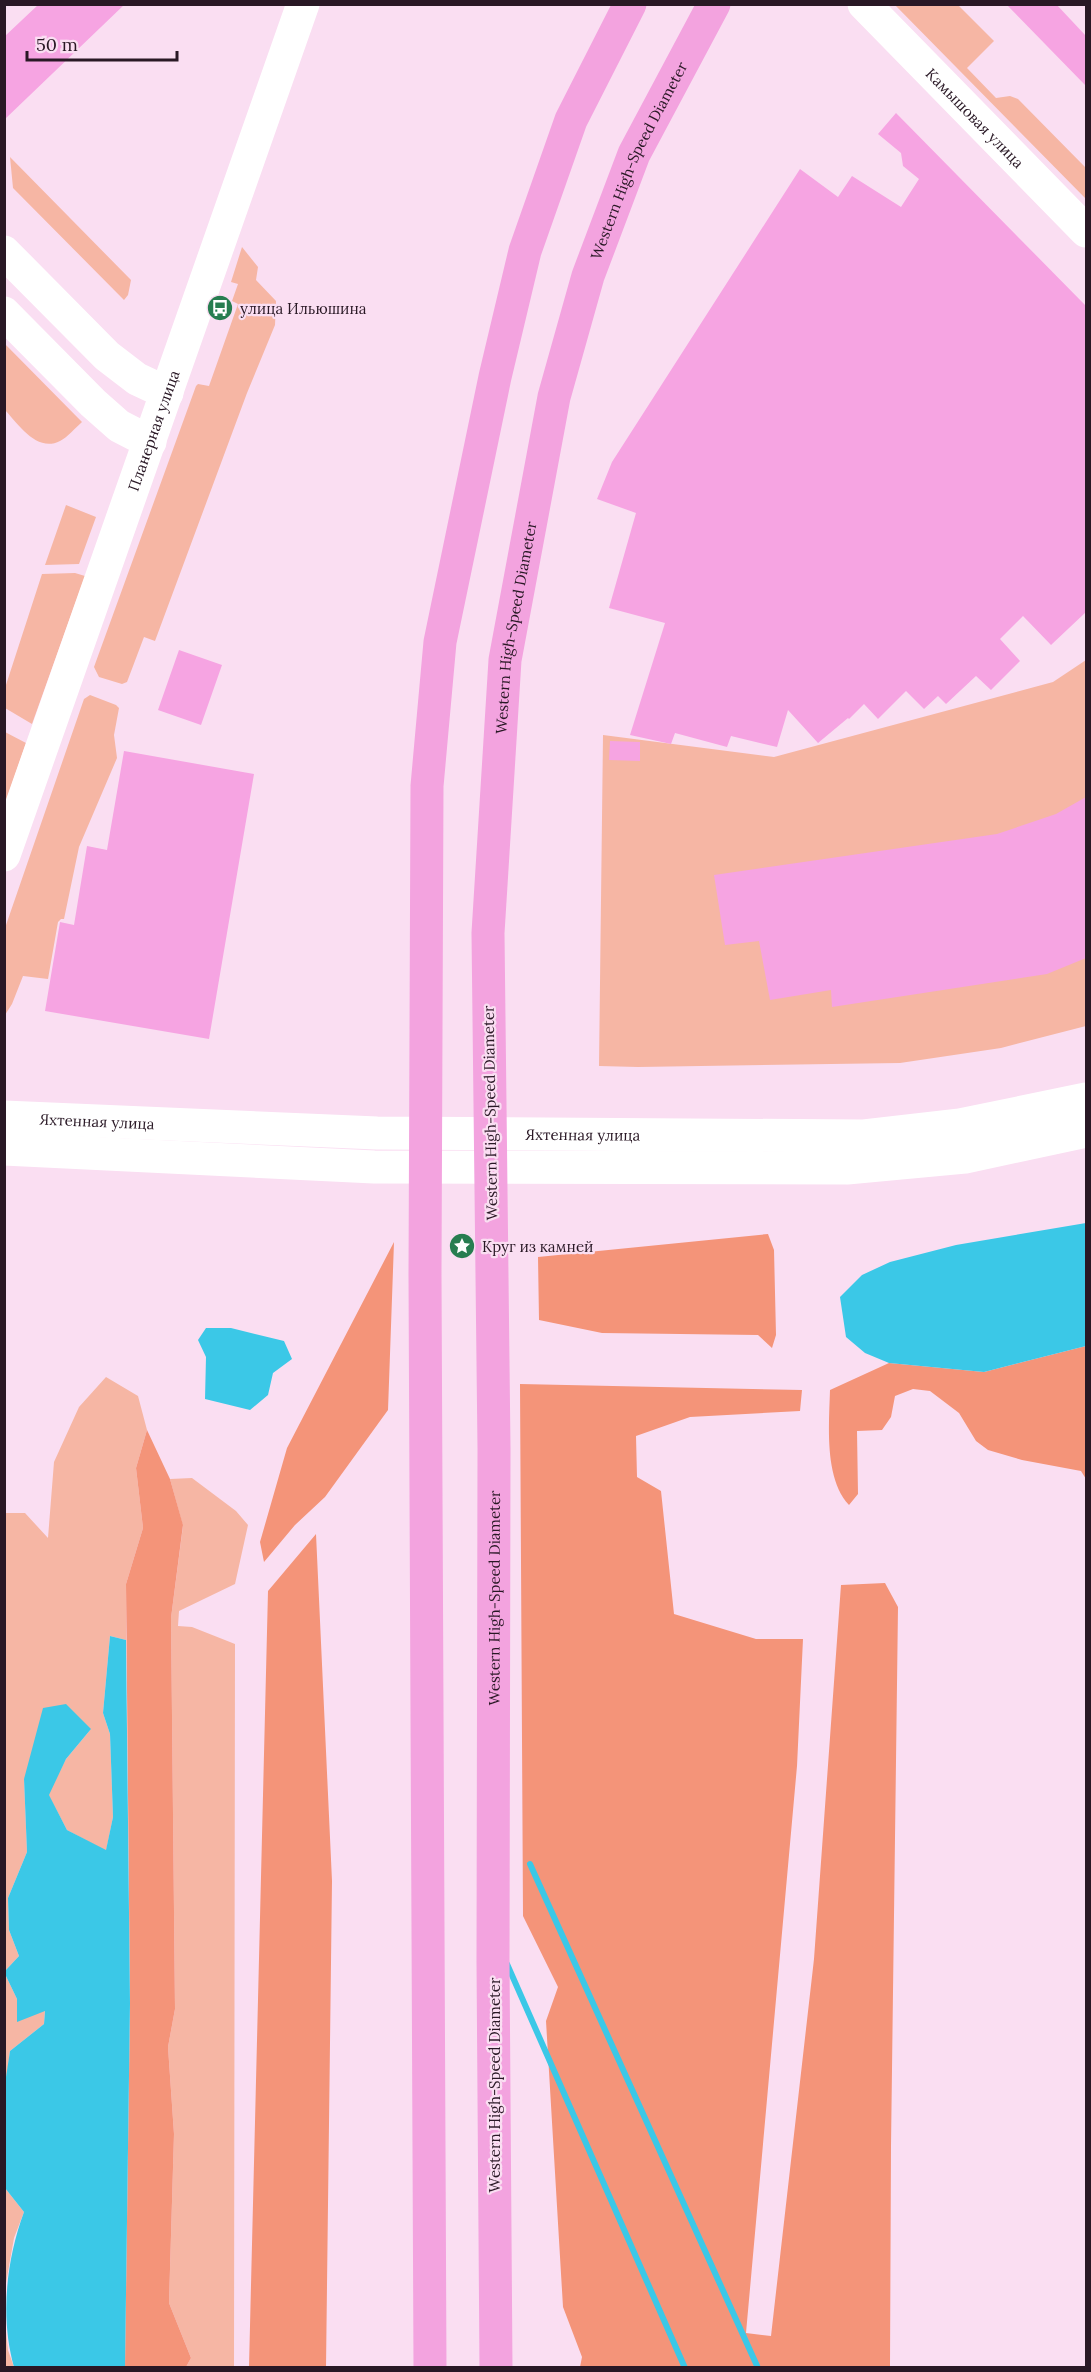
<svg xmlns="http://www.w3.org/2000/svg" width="1091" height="2372" viewBox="0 0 1091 2372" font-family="Lora,serif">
<rect width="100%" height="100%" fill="#fadef2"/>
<path fill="#f6b6a4" d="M895,5H958L994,41L967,68L996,98L1010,96L1018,99L1086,168V199Z
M10,157L131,280L128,295L124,300L13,188Z
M242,247L258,267L256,280L276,301L275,325L247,393L155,641L144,637L127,682L122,684L99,677L94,667L196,386L198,384L209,386L238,304L232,301L238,284L231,282Z
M4,343L82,422C75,428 68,437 60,441C37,453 18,424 5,410Z
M66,505L96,517L79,564L45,565Z
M75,573L85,576L32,724L5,708V688L42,574Z
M1086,660V1026L1001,1048L900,1063L638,1067L599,1066L603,735L774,757L1053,682Z
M90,695L116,705L119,708L114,735L117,758L79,847L64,919H61L58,922L48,979L23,976L12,1004L5,1015V928L84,699Z
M5,732L26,743L5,804Z
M106,1377L138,1396L147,1430L136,1468L143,1528L126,1584V1640L110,1636L103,1713L110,1734L113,1817L106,1851L67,1830L48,1794L66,1759L91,1729L24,1779L27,1852L8,1898L9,1930L19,1956L5,1971V1513H25L48,1538L54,1462L79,1407Z
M192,1478L236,1511L248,1525L235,1584L179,1611L178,1626L192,1627L235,1644L234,2367H186L191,2358L169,2303L174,2134L168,2047L175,2009L171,1618L183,1526L170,1479Z
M5,1974L17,1999L45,2010L44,2024L10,2051L5,2090Z
M5,2188L24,2212L14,2238L5,2289Z
M4,2313L8,2350L14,2367H5Z"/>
<path fill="#f49479" d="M768,1234L774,1250L776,1335L772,1348L758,1335L602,1333L539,1320L538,1257Z
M394,1242L388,1410L325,1497L295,1525L264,1562L260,1542L287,1448Z
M1086,1346V1479L1081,1471L1022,1460L988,1450L976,1441L959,1413L930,1391L913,1389L895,1396L891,1417L882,1430L857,1431L858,1494L849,1505C824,1478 829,1425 830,1390L889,1363L984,1372Z
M520,1384L802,1390L800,1411L690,1417L636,1436L637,1477L661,1491L674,1614L756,1639H803L797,1766L746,2333L771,2336L814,1959L841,1585L885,1583L898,1607L891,2146L890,2367H580L582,2357L563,2307L546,2021L558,1987L523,1916Z
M147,1430L170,1479L183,1525L171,1618L175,2009L168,2047L174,2134L169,2303L191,2358L186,2367L125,2368L130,2003L126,1584L143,1528L136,1468Z
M316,1534L332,1881L326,2367H249L268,1591Z"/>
<path fill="#3bc8e7" d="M1086,1223V1346L984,1372L889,1363L865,1353L846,1337L840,1297L862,1275L890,1262L956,1245Z
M206,1328H231L284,1341L292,1359L273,1373L268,1395L250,1410L205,1399L206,1357L198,1340Z
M110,1636L126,1640L130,2003L125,2367H14C0,2318 6,2261 24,2212L5,2188L4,2090L10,2051L44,2024L45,2011L17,2022V1999L5,1974V1971L19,1956L9,1930L8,1898L27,1852L24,1779L43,1708L66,1704L91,1729L66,1759L49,1795L67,1830L106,1850L113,1817L110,1734L103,1713Z"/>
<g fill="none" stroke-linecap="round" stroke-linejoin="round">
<path stroke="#3bc8e7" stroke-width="6" d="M530,1864L758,2368
M507,1964L685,2368"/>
</g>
<path fill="#f6a4e2" d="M39,4H125L4,120V37Z
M1006,4H1056L1086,36V86Z
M896,113L1086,306V612L1051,645L1023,616L1000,639L1020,661L991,690L976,676L946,704L938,696L924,709L906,691L878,719L864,704L849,719L848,718L818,743L788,710L777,747L731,736L727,747L675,733L671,744L630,735L665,623L609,608L636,513L597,499L612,462L800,169L838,197L852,176L901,207L919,179L903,166L901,153L878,134Z
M179,650L222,665L201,725L158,710Z
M610,741L640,742V761L609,760Z
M124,751L254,774L209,1039L45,1011L60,922L74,925L87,846L107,850Z
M1086,797V958L1047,974L832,1007L831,990L770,1000L759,941L725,945L714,875L997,834L1056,814Z"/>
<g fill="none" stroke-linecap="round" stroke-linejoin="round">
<g stroke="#fff" stroke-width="33">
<path id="s1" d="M864,4L1086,231"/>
<path d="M4,252L107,356L137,379L167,393"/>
<path d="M4,313L93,403L119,426L150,442"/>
<path id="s2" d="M4,855L303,4"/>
<path id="s3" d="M4,1117L377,1133L864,1136L960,1125L1086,1099"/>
<path d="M4,1149L374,1167L847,1168L965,1157L1086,1131"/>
</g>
<g stroke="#f3a3df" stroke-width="33">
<path d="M430,2368L425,1274L427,786L440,642L495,377L525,251L571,120L630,4"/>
<path id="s4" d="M496,2368L493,1961L494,1448L488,933L505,660L554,397L588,276L634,154L714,4"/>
</g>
</g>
<defs>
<g id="bus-disc" transform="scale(1.35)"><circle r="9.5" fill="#277d50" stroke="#fadef2"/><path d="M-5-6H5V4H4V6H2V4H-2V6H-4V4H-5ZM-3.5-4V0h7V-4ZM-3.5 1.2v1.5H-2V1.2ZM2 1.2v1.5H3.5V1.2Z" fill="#fff"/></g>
<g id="sight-disc" transform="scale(1.35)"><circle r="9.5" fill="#277d50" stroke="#fadef2"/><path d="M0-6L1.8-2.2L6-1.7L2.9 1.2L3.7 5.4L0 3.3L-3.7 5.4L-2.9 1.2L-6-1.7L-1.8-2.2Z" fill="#fff"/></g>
</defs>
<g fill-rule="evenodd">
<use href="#bus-disc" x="220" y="308"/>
<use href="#sight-disc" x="462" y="1246"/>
</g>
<g text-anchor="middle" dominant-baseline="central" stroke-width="4.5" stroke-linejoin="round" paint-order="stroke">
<g font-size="15" fill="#291825" stroke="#fadef2">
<text stroke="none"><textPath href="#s1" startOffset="159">Камышовая улица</textPath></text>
<text stroke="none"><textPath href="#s4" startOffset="2228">Western High-Speed Diameter</textPath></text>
<text stroke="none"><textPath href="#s2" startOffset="450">Планерная улица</textPath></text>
<text stroke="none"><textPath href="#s4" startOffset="1742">Western High-Speed Diameter</textPath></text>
<text transform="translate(490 1113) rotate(-91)">Western High-Speed Diameter</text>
<text stroke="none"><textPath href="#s3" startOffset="93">Яхтенная улица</textPath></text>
<text stroke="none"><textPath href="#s3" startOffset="579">Яхтенная улица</textPath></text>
<text stroke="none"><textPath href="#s4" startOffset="770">Western High-Speed Diameter</textPath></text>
<text transform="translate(494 2085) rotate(-90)">Western High-Speed Diameter</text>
</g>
<g font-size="15" fill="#291825" stroke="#fadef2" text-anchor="start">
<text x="240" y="308">улица Ильюшина</text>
<text x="482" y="1246">Круг из камней</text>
</g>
</g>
<rect width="1091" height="2372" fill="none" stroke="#291825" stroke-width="12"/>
<path d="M27 51v9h150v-9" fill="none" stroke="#291825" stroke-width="3"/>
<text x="36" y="51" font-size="18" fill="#291825" stroke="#fadef2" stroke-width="4.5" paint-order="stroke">50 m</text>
</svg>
